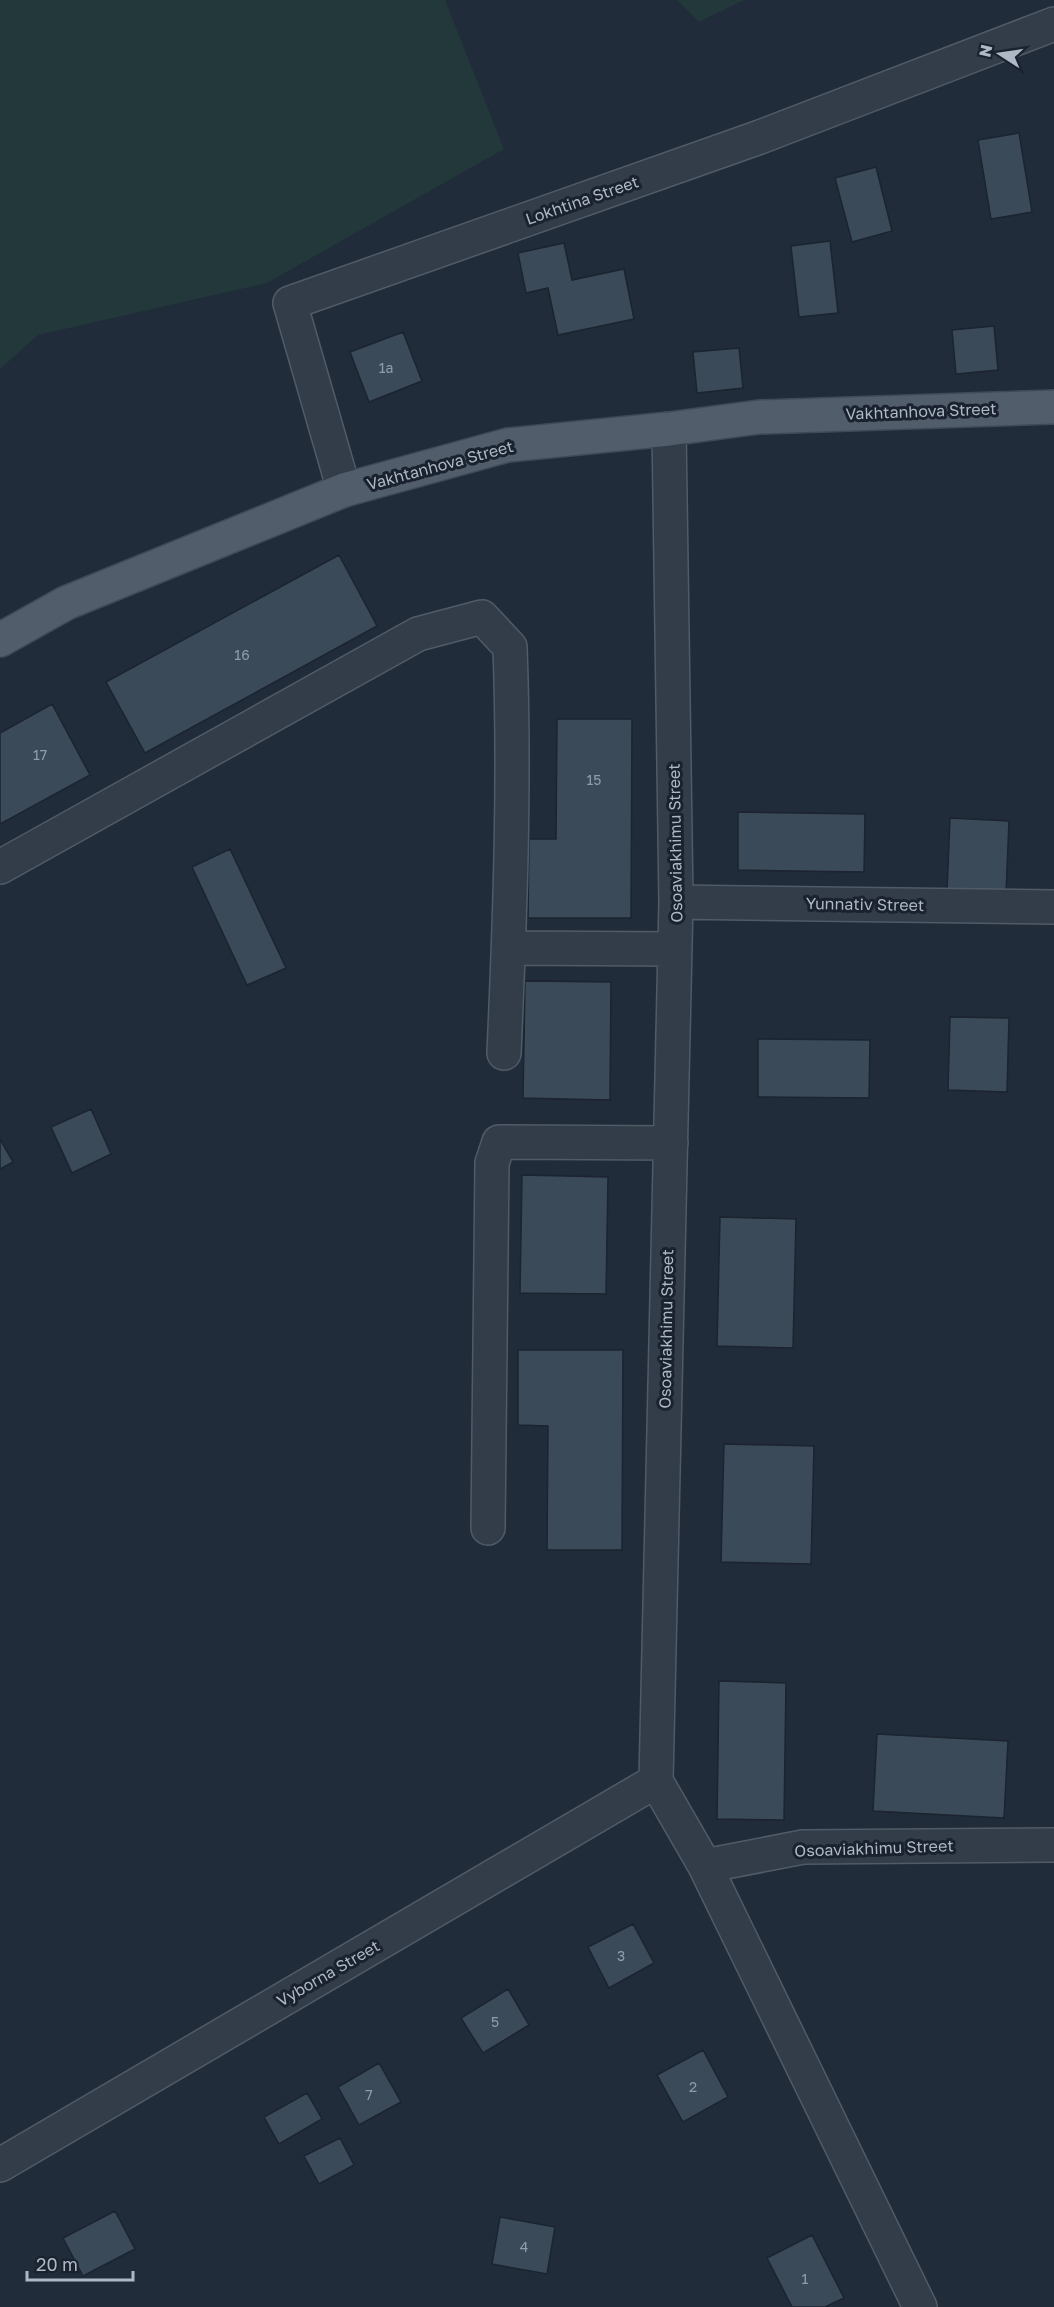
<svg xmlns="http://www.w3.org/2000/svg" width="1054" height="2307" viewBox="0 0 1054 2307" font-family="'Golos Text',sans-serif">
<rect width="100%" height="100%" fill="#202c39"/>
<path fill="#22383a" d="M0,0H445L504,149L267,283L38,335L0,369Z
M677,0H744L699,22Z"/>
<path fill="#3b4a59" stroke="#1b2430" stroke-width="1.5" d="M1019,133L1032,212L991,219L978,140Z
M876,167L892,231L852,242L835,178Z
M830,241L838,313L799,317L791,246Z
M564,243L572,280L624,269L634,319L558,335L548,288L526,293L518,253Z
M994,326L998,370L956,374L952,330Z
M403,332L422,381L369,402L350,352Z
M739,348L743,388L697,393L693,352Z
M339,555L377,626L145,753L106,682Z
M52,704L90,775L0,824V733Z
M557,719H632L631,918H528L529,839H556Z
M738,812L865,814L864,872L738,870Z
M950,818L1009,821L1006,893L947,891Z
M230,849L286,968L247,985L192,867Z
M525,981L611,982L610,1100L523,1098Z
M950,1017L1009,1018L1007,1092L948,1090Z
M758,1039L870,1040L869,1098L758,1097Z
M91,1109L111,1154L72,1173L51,1127Z
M0,1139L13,1162L0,1169Z
M522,1175L608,1177L606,1294L520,1293Z
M720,1217L796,1219L793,1348L717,1346Z
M518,1350H623L622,1550H547L548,1426L518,1425Z
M724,1444L814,1446L811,1564L721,1562Z
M719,1681L786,1683L784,1820L717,1819Z
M877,1734L1008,1741L1004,1818L873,1811Z
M633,1924L654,1963L609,1988L588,1947Z
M508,1989L529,2025L483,2053L461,2018Z
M703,2050L728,2097L683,2122L657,2075Z
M379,2063L401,2102L359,2125L338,2087Z
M307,2093L322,2119L279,2144L264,2117Z
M340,2138L354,2165L319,2184L304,2156Z
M115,2211L135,2249L83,2276L63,2238Z
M500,2217L555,2227L547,2274L492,2264Z
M812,2235L844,2298L825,2307H792L767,2258Z"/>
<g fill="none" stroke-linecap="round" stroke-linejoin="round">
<g stroke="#515b67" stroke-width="36">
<path id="minor" d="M669,429L676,902L656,1781L705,1866L920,2307
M344,490L290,303L760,137L1054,24
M0,867L418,634L482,617L510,647C515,782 510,918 504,1053
M676,902L1054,907
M509,948L675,949
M488,1528L492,1163L499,1142L671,1143
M705,1866L803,1847L1054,1845
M0,2165L656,1781"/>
</g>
<g stroke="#404956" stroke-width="36">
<path id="major" d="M0,640L66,603L344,490L508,445L669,429L759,417L1054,407"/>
</g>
<use href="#minor" stroke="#333d49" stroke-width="33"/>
<use href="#major" stroke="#515d6a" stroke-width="33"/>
</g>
<g text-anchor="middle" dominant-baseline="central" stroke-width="6" stroke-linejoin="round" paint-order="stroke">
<g font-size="14" fill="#919cab">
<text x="386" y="367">1а</text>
<text x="242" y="654">16</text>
<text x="40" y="754">17</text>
<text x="594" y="779">15</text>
<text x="621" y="1955">3</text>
<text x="495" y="2021">5</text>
<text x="693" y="2086">2</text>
<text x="369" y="2094">7</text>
<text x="524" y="2246">4</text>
<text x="805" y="2278">1</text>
</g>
<g font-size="16" fill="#aeb8c6" stroke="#19222e">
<text transform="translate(582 200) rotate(-19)">Lokhtina Street</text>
<text transform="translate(921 411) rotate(-2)">Vakhtanhova Street</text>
<text transform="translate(440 465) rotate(-15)">Vakhtanhova Street</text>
<text transform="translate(675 843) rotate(-91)">Osoaviakhimu Street</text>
<text transform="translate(865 904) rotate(1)">Yunnativ Street</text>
<text transform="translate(666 1329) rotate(-89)">Osoaviakhimu Street</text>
<text transform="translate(874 1848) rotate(-2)">Osoaviakhimu Street</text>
<text transform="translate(328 1973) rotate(-30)">Vyborna Street</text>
</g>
</g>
<g transform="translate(1000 54) rotate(282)" stroke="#19222e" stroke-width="4.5" paint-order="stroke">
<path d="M0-4.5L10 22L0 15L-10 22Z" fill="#aeb8c6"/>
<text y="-9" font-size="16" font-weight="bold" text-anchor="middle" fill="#aeb8c6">N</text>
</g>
<path d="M27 2271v9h106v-9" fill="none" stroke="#aeb8c6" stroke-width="3"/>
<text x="36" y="2271" font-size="18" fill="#aeb8c6" stroke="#19222e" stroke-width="4.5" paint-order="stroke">20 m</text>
</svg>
